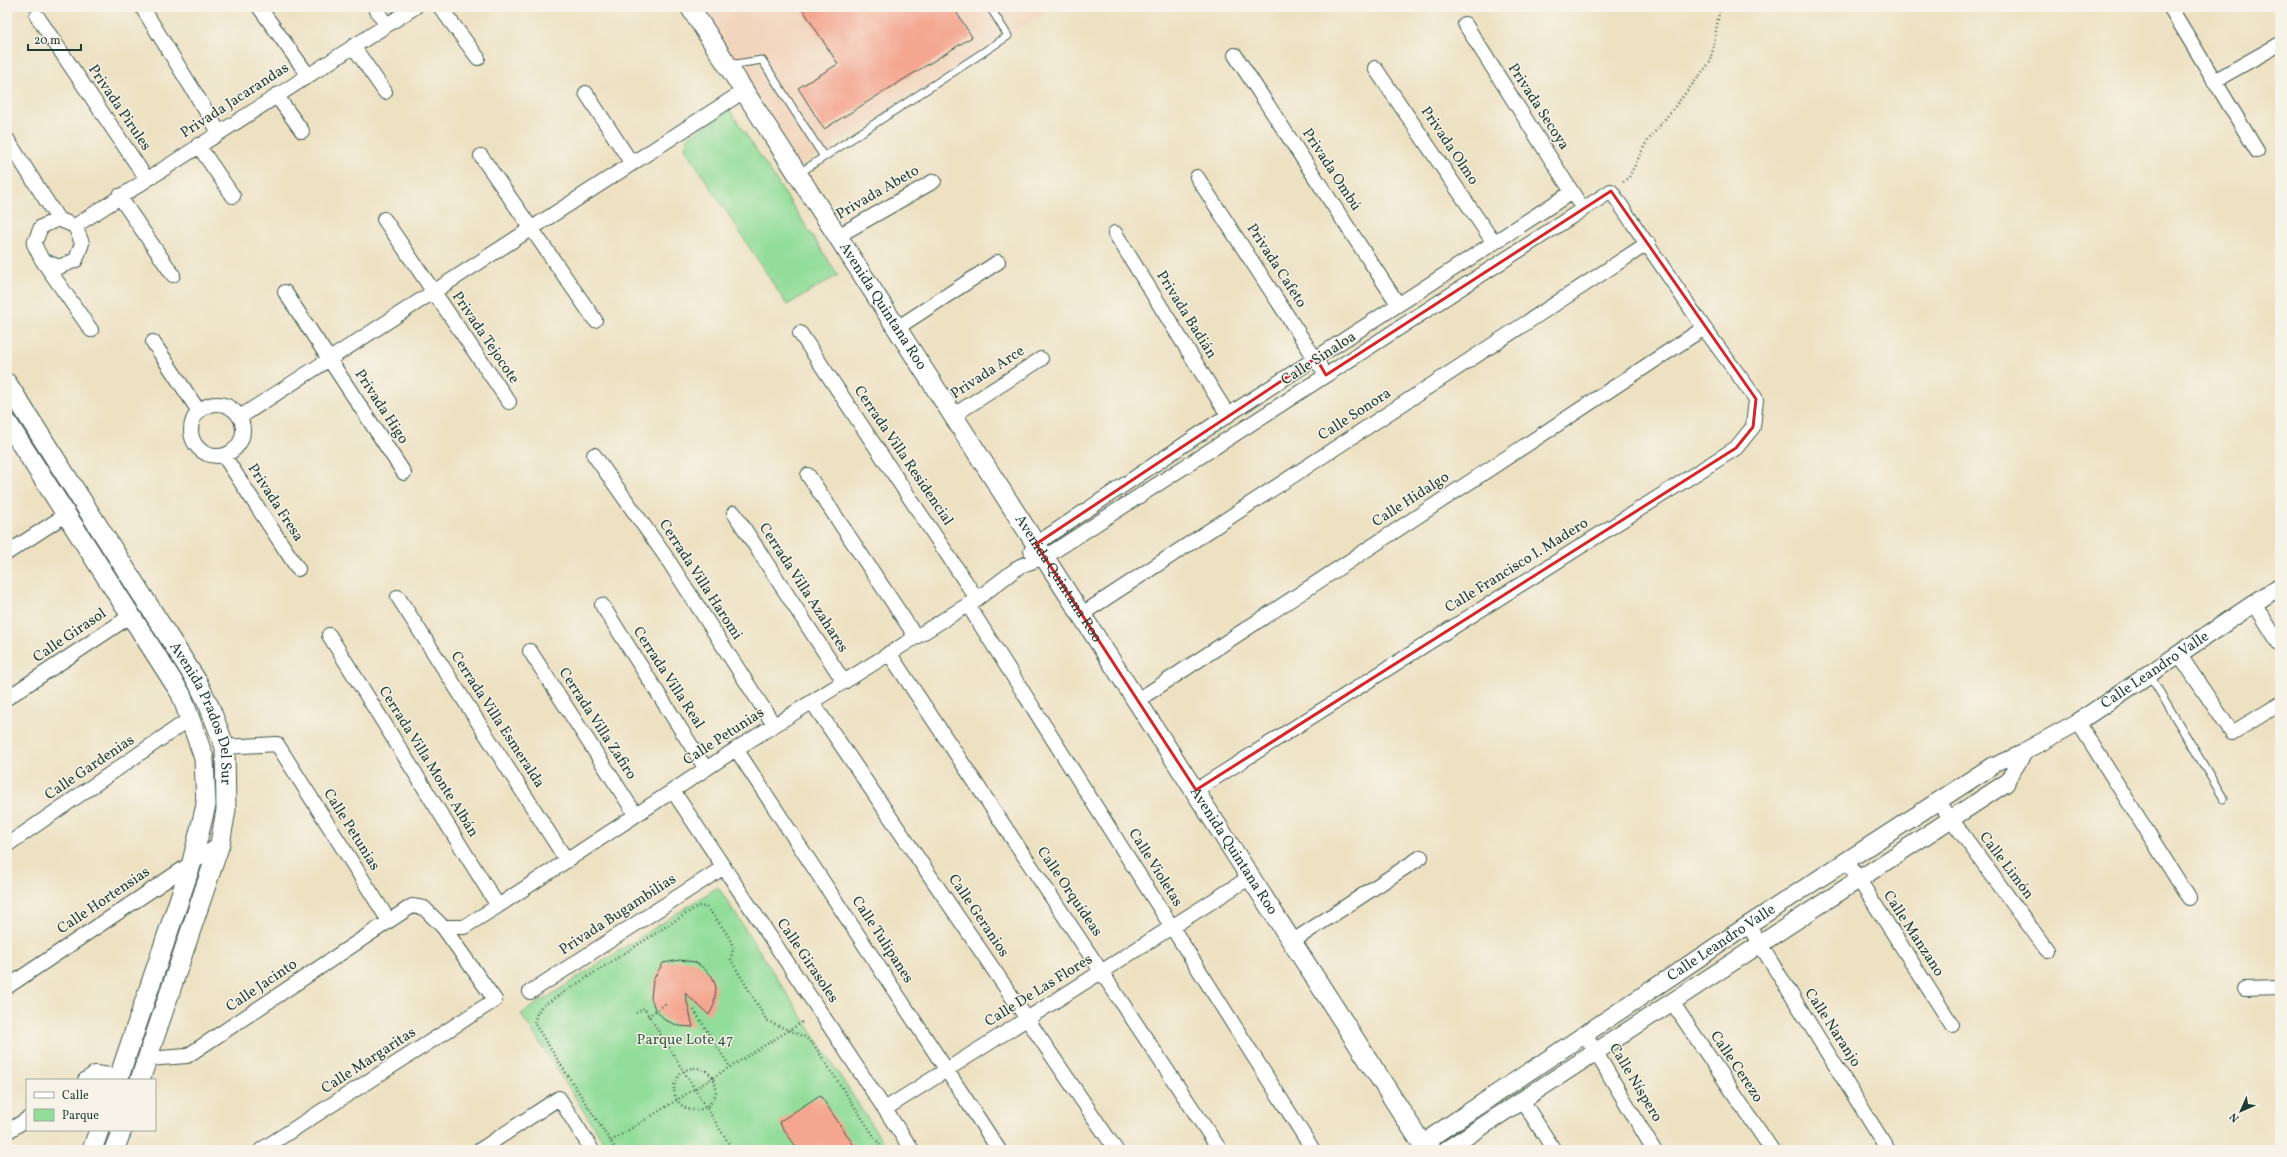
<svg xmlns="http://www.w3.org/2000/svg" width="2287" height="1157" viewBox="0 0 2287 1157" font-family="Vollkorn,serif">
<rect width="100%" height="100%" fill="#f7f3e8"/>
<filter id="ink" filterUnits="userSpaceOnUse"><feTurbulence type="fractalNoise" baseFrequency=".025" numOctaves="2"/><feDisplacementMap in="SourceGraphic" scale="8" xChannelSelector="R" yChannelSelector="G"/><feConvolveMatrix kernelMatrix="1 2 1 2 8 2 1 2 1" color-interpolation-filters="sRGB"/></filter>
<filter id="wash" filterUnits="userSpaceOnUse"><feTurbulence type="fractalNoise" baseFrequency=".012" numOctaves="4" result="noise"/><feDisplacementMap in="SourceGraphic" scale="16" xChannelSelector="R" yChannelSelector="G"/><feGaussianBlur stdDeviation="0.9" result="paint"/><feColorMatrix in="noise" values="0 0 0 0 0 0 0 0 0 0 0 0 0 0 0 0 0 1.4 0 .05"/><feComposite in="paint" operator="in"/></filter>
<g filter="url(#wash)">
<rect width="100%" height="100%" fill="#ede1c2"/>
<path fill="#f2d5bd" d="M722,7H1054L800,165L706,17Z"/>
<path fill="#92dd9a" stroke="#588d67" d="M730,110L838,275L787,305L685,148L687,138Z
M718,887L888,1150H609L521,1014Z"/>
<g id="blocks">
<path fill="#f4a690" d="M801,7H953L972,37L824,129L798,88L838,64Z
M680,960L695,962L701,966L712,976L716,987L714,1005L709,1015L685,993L693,1027L679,1026L665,1020L655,1009L651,998L653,980L663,963Z
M820,1095L857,1150H798L779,1122Z"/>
</g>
</g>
<g filter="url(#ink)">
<use href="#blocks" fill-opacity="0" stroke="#3e5649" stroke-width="1"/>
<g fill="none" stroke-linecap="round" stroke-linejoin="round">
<g stroke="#3e5649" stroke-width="9">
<path id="service" d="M729,65L762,60L824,157
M798,174L1008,36L990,7
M2149,674L2224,799"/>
</g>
<g stroke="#3e5649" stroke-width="16">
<path id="minor" d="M142,7L219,132
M259,7L308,75
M375,7L386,25
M440,7L478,58
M2170,7L2257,151
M37,16L146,178
M1465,24L1577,200
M353,46L385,92
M1235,55L1398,304
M1375,68L1494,243
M2214,81L2280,44
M586,93L632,164
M276,95L302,131
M7,139L58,219
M198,145L233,196
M481,156L595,320
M1197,177L1320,366
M119,196L173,275
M384,219L509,402
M75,226L415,7
M1115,233L1228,415
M838,236L934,181
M42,260L59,267L76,260L82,243L75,226L58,219L41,227L34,244L42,260L91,330
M285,292L404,473
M897,328L998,262
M800,333L977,599
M153,342L198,410
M191 430a26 26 0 1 1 52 0a26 26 0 1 1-52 0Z
M954,415L1041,359
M240,417L744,91
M594,455L666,557L774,725
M224,456L298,569
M808,475L916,637
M734,513L844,682
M1031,551L1036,544L1228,415L1572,192
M7,553L67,514
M398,597L567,861
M2254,603L2280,645
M602,605L706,769
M968,605L1313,1150
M1082,614L1648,243
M329,635L498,906
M530,651L636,815
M889,653L1220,1150
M2179,654L2232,733L2280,704
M7,698L132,615
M1138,700L1704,328
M812,702L1116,1150
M2078,722L2189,898
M225,747L277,744L389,921L412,906L424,908L443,927H464L498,906L736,749L977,599L1020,566L1045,557L1611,191L1704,328L1756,399L1753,427L1736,448L1196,790
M736,749L999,1150
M1992,766L2027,750
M2006,783L2027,750
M673,791L912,1150
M1938,801L2047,950
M7,845L191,718
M1847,861L1952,1025
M1748,925L1888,1150
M1293,941L1421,857
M7,987L220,844
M2245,989L2280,988
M530,992L724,867
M1672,1002L1772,1150
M1585,1034L1654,1150
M148,1059L187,1056L389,921
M85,1080L95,1073L119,1076
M1522,1100L1554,1150
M885,1109L1252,876
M7,1132L27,1119
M261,1150L495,1000L443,927
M480,1150L559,1098L592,1150"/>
</g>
<g stroke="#3e5649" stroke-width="19">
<g id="tertiary">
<path id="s1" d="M2027,750L2078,722L2280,586"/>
<path id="s2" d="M1428,1150L1433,1136L1748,925L1992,766"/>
<path d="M1446,1150L2006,783"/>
</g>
</g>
<g stroke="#3e5649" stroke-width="21">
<g id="secondary">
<path id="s3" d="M690,7L1426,1150"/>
<path id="s4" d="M7,383L198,683L210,708L225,747L226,810L220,844L140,1080"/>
<path d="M7,422L181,694L204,758L206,805L192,862L118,1080"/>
<path d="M92,1150L99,1130"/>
<path d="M114,1150L122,1130"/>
</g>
</g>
<path stroke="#3e5649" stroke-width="2.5" stroke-dasharray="1 3" stroke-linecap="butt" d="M1623,182L1629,177L1646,143L1711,61L1720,7
M694,1010L730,1067
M636,1013L644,1008L733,1150
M648,1016L667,1003
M674 1089a21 21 0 1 1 42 0a21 21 0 1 1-42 0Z
M611,1141L804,1021
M616,1150L534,1023L537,1013L541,1007L698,906L706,907C713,914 732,938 733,948C733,952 731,956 731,960L767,1021L805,1037L814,1045L883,1150"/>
<use href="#service" stroke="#fff" stroke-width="7"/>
<use href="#minor" stroke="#fff" stroke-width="14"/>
<use href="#tertiary" stroke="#fff" stroke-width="17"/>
<use href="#secondary" stroke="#fff" stroke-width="19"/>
</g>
</g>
<path fill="none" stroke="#d62828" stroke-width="3" stroke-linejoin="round" d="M1611,191L1756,399L1753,427L1736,448L1196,790L1036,544L1316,358L1326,375Z"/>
<g text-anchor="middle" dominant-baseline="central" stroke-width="3" stroke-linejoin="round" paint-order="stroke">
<g font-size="15" fill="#1f3d34" stroke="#f7f3e8">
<text transform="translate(235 101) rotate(-33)">Privada Jacarandas</text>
<text transform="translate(1538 107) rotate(57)">Privada Secoya</text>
<text transform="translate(119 108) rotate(56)">Privada Pirules</text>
<text transform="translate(1449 146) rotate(56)">Privada Olmo</text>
<text transform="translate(1331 170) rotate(57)">Privada Ombú</text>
<text transform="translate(878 193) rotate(-30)">Privada Abeto</text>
<text transform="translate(1276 266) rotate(57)">Privada Cafeto</text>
<text stroke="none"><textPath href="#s3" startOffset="356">Avenida Quintana Roo</textPath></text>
<text transform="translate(1186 315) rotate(58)">Privada Badián</text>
<text transform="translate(485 338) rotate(56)">Privada Tejocote</text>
<text transform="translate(1319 359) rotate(-33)">Calle Sinaloa</text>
<text transform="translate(988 373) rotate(-33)">Privada Arce</text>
<text transform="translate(381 407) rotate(57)">Privada Higo</text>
<text transform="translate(1355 415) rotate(-33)">Calle Sonora</text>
<text transform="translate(903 456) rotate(56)">Cerrada Villa Residencial</text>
<text transform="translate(1411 500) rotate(-33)">Calle Hidalgo</text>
<text transform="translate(275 503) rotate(57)">Privada Fresa</text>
<text transform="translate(1517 566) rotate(-32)">Calle Francisco I. Madero</text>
<text stroke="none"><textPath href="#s3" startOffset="680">Avenida Quintana Roo</textPath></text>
<text transform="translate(700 580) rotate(57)">Cerrada Villa Haromi</text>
<text transform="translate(803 588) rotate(57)">Cerrada Villa Azahares</text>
<text transform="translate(70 636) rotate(-34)">Calle Girasol</text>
<text stroke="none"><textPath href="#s1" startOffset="151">Calle Leandro Valle</textPath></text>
<text transform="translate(668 678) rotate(57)">Cerrada Villa Real</text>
<text stroke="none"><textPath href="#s4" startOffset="386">Avenida Prados Del Sur</textPath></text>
<text transform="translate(497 720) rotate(57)">Cerrada Villa Esmeralda</text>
<text transform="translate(597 724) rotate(57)">Cerrada Villa Zafiro</text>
<text transform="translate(724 737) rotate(-33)">Calle Petunias</text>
<text transform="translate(428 762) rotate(58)">Cerrada Villa Monte Albán</text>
<text transform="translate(90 768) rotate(-34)">Calle Gardenias</text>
<text transform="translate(351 830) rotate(58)">Calle Petunias</text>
<text stroke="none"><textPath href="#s3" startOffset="1004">Avenida Quintana Roo</textPath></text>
<text transform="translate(2006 866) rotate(53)">Calle Limón</text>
<text transform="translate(1155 868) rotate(58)">Calle Violetas</text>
<text transform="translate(1069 892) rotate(56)">Calle Orquídeas</text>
<text transform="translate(104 901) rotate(-34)">Calle Hortensias</text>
<text transform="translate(618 915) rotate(-33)">Privada Bugambilias</text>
<text transform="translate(978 916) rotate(56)">Calle Geranios</text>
<text transform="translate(1913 934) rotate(57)">Calle Manzano</text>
<text transform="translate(882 940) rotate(57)">Calle Tulipanes</text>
<text stroke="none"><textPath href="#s2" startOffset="362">Calle Leandro Valle</textPath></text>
<text transform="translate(807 961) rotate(56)">Calle Girasoles</text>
<text transform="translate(262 986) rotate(-34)">Calle Jacinto</text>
<text transform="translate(1039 991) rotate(-32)">Calle De Las Flores</text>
<text transform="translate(1832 1028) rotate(57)">Calle Naranjo</text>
<text transform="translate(369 1061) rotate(-33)">Calle Margaritas</text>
<text transform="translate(1736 1067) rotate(56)">Calle Cerezo</text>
<text transform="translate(1635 1083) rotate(59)">Calle Níspero</text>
</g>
<g font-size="15" fill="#365d48" stroke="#f7f3e8">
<text x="685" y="1040">Parque Lote 47</text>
</g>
</g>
<rect width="2287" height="1157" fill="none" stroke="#f7f3e8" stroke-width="24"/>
<rect x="26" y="1079" width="130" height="52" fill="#f7f3e8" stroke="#a1aaa0"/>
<rect x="34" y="1092" width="20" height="6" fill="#ffffff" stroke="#a1aaa0"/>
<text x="62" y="1099" font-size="12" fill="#1f3d34">Calle</text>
<rect x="34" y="1109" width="20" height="12" fill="#92dd9a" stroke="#a1aaa0"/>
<text x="62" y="1119" font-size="12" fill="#1f3d34">Parque</text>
<g transform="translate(2241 1111) rotate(225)" stroke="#f7f3e8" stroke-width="3" paint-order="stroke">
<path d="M0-3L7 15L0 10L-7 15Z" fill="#1f3d34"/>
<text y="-6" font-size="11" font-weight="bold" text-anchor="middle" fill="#1f3d34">N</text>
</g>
<path d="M28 44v6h53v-6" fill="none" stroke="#1f3d34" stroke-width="2"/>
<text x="34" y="44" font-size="12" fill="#1f3d34" stroke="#f7f3e8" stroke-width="3" paint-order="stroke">20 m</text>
</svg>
